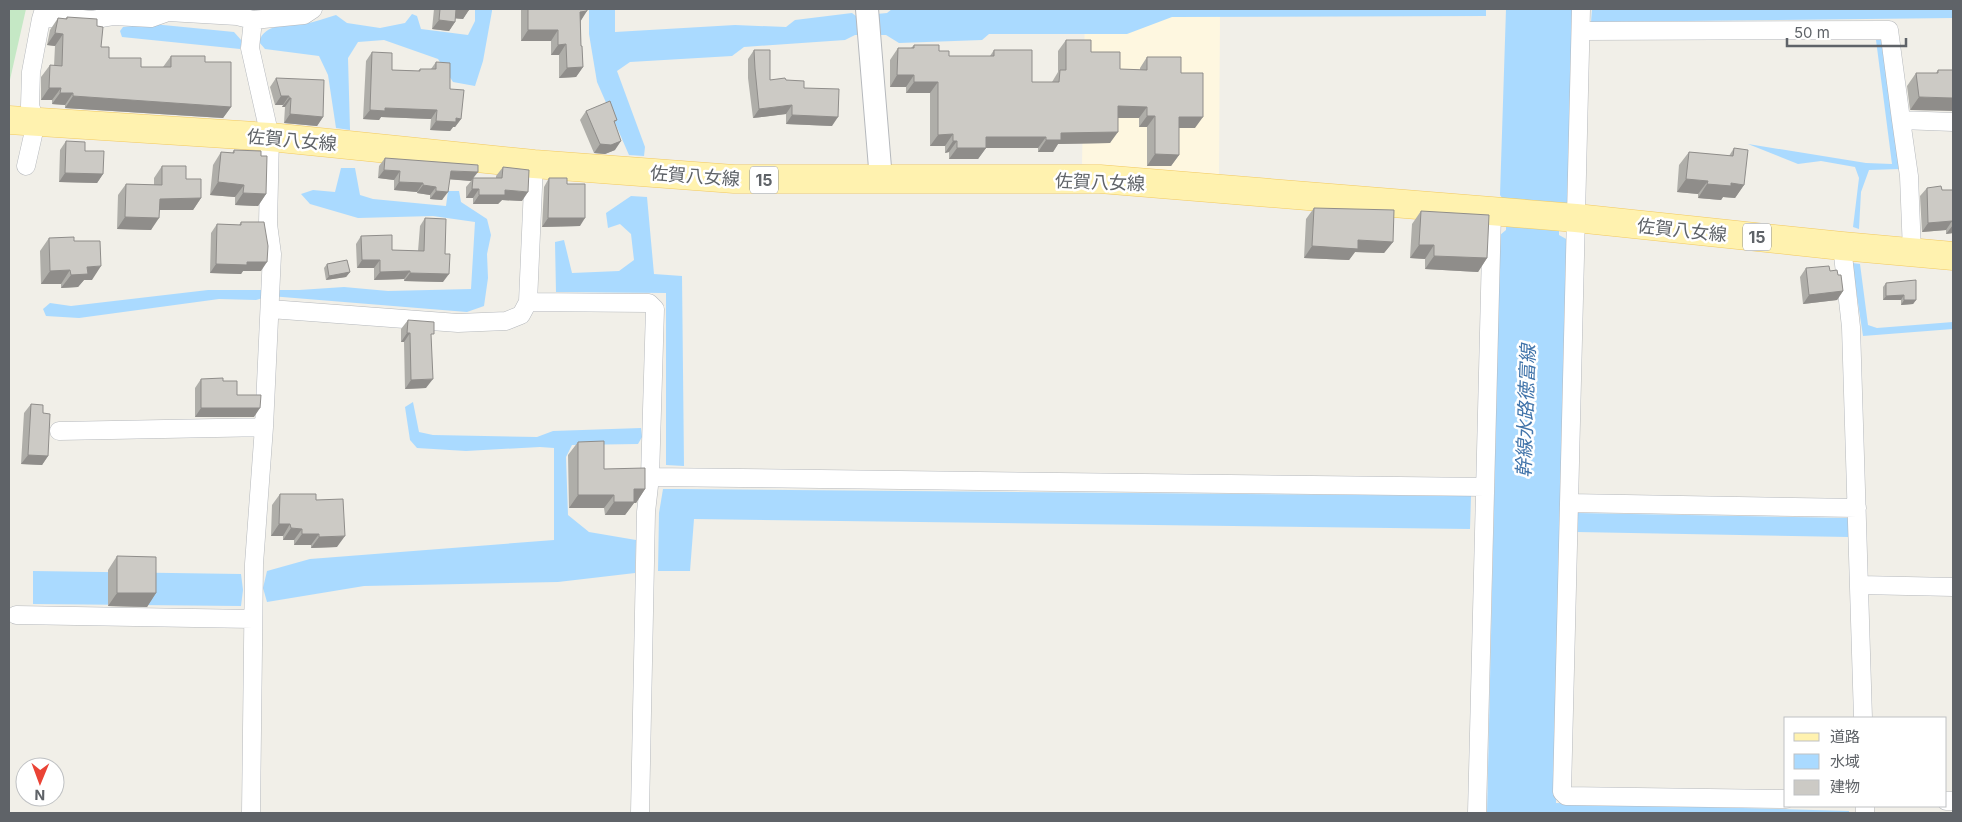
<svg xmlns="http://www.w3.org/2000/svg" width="1962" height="822" viewBox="0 0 1962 822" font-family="Inter,'Noto Sans JP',sans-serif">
<rect width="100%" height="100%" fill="#f1efe8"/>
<path fill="#fef7e0" d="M1220,9L1219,178L1082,164L1085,10Z"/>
<path fill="#c5e8c5" d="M9,9H26L9,84Z"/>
<path fill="#aadaff" d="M475,9H492V11L483,61L475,86L453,82L438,59L384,40L358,42L348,58L350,130L336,128L328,75L319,56L265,49L259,42C265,22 288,27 304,24C315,22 325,18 336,15L347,23L380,28L405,23L412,14L417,16L421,29L468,35L475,21Z
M589,9H615V32L735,25L786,27L795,20L852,13L856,16L887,13L892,9H1486V16L1172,17L1127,34H989L982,40L899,43L886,35H855L845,40L744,47L732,56L630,62L617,71L645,147L644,156L629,155L597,82L589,34Z
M1506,9H1572L1571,200L1559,208V235L1568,240L1556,803L1849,811V813H1487L1500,235L1506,230V204L1500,195Z
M1592,9H1953V18L1591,22Z
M153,24L234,32L242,41L240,49L122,37L120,31L123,27Z
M1876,40H1884L1900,169L1869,170L1861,192L1859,229L1853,227L1859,178L1855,167L1821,161L1798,164L1748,144L1866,163L1892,164Z
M341,168H355L360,195L373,199L446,206L448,191H459L461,202L487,219L491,235L487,254L488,278L484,306L467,312L270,296L256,300L219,299L79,318L46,316L43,309L50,303L71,306L208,290H299L344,287L388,291L471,289L475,222L433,216L358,218L310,204L301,194L313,190L335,192Z
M631,196L647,197L654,274L682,276L684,466L666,465V293L556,292L555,242L564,240L572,273L619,271L634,260L631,234L620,224L608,228L606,213Z
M1852,263L1860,264L1868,325L1877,328L1953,322V329L1863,336Z
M413,402L419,432L433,435L537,437L553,431L641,428L642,437L638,444L572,445L566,457L568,515L589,532L636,540L635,573L558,582L364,586L267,602L263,588L267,571L310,559L554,540V448L540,447L466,451L417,448L410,440L405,407Z
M663,489H676L1471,496L1470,529L694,519L690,571H658L659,513Z
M1578,513L1849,518L1848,537L1577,532Z
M33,571L241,574L243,590L241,606L33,604Z"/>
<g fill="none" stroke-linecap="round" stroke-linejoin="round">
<g stroke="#b5b8bc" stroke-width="19">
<path id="minor" d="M1581,9L1562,792L1566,796L1786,799
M41,19L64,17L91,20L114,16L151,18L168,12L237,16L253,20
M1581,31L1889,30L1901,120L1953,122
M1901,120L1909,176L1912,252
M26,166L36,122L30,106L31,72L41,19L44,9
M1842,246L1851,327L1863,718
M528,302L534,164
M270,309L458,323L506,321L521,315L528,302L649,303L655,309L650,477L646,512L640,813
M59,431L264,427
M650,477L1485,487
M1569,503L1857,508
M1860,585L1953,587
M16,615L253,619
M1946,801H1953
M251,813L254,564L264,427L272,254L268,224L270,137L250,48L253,20L304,15L313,9
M1477,813L1492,212
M1865,813V806"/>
</g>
<g stroke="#b5b8bc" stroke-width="24">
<path id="tertiary" d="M867,9L881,180"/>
</g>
<g stroke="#f2c960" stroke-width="29">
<path id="primary" d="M9,120L270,137L534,164L734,179H1100L1576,218L1842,246L1953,256"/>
</g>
<use href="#minor" stroke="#fff" stroke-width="18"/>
<use href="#tertiary" stroke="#fff" stroke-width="22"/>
<use href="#primary" stroke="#fff2af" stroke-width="28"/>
</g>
<path fill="#afaea9" d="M434,9H469L463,19L455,18V22L449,31L432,29Z
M521,9H587L581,20V46L583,67L576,77L559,78V55H551V41H521Z
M67,17L97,26L101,47L109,58L141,67H163L171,56L205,62L231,107L223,118L65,108V105L52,104V100H41V77L50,65L54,66L55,46L47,45L50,30L58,18L65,19Z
M1066,40L1091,52L1120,69L1140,70V68L1147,57L1181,73L1195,128H1179V155L1171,166H1147V127H1139V118H1118L1110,143L1058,144L1053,152H1038V148H986L978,159H949V152L945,153V146H930V93H906V87H890V60L898,48H911L914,45L939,51L949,56H990L994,50L1032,82H1052L1058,72V51Z
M754,50L770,80H786L804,88L832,126L786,124V114L753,118L748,78V59Z
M372,52L392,70L418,71L420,69H431L436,62L450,89L461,119L455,127H453L450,131L430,130L431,119L381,117L379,120L363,119L366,61Z
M1938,70H1953L1910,110L1907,86L1916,73H1936Z
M276,78L323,117L317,126L284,123L285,107H282L283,105H275L270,87Z
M586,111L617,120L614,123L615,150L605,154L594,153L580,120Z
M66,141L85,151L103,174L97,183L59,182L60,150Z
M1734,148L1744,185L1735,198L1723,197L1721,200L1698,198V194L1677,192L1679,165L1689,152L1729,156Z
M234,150L261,156L266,194L258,206L235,205V197L210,195L213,165L221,152L232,153Z
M385,158L474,178H496V176L503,167L522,201L502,200L498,204H473V198H466V187L471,181L450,179L442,200L430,199V195L417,193V192L394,190V180L378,178L379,166Z
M162,166L186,179L201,198L193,210H160L151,230L117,229L118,195L126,184L154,185V178Z
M549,178L567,184L580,226L542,227L544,187Z
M1927,188L1942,190H1953V233L1946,234V230L1922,232L1920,196Z
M1314,208L1393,242L1384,253L1355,252L1349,260L1304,258L1306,219Z
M1421,211L1487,258L1478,272L1425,269V259L1410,258L1412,224Z
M425,218L443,282L404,281V279L374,280V268H357L356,244L361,236L392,250L418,251L420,226Z
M241,222L261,271H243L241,274L210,273L211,233L217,224L239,225Z
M49,238L74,241L92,280H84L78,287L61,288V284H41L40,251Z
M327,264L350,272L346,277L326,280L324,268Z
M1806,268L1830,271L1843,291L1837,300L1803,304L1800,277Z
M1886,283L1916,300L1913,304L1901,305V300H1883V287Z
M408,320L426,388L405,389L404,342H401V329Z
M201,379L237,395L254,417H195V388Z
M31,404L43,413L48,456L42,465L21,464L24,413Z
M578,442L604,469L645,489L636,503H634L625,515H605L604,508H569L568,455Z
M280,494L316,500L337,547L311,548V545H294V540H283V536H271L272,505Z
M117,556L156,593L147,607L108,606V570Z"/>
<path fill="#8f8d8a" d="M456,9L469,10L463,19L450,18Z
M587,11L580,22V12Z
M439,20L455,22L449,31L432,29Z
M528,30H558L551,41H521Z
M55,33L63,34L55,46L47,45Z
M566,44L559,55H551L558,45Z
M583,67L576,77L559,78L567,68Z
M897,75H914L906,87H890Z
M914,82H938L930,93H906Z
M49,88H61L52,100H41Z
M60,93H73L65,105L52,104Z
M73,96L231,107L223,118L65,108Z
M281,96H289L283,105H275Z
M1919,97L1953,98V111L1910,110Z
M289,98H291L285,107H282Z
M792,105L786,114L753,118L759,109Z
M1118,106L1147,107L1139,118H1110Z
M385,108L437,110L431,119L381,117L379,120L363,119L370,110Z
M290,114L323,117L317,126L284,123Z
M792,115L838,117L832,126L786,124Z
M1147,116H1155L1147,127H1139Z
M1179,117H1203L1195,128H1171Z
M456,118L461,119L455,127H453L450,131L430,130L436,121Z
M1118,132L1110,143L1058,144L1053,152H1038L1046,140L1061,133Z
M953,134L945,146H930L938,135Z
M986,137H1046L1038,148H986L978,159H949L957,148Z
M621,141L615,150L605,154L594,153L600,144Z
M953,141H957L949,152L945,153Z
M1155,154L1179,155L1171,166H1147Z
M384,170L400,171L394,180L378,178Z
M451,171L478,172L471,181L445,179Z
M65,173L103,174L97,183L59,182Z
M1686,179L1708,181L1698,194L1677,192Z
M218,182L244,185L235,197L210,195Z
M399,182L423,183L417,192L394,190Z
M1731,183L1744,185L1735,198L1723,197L1721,200L1698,198L1707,184Z
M423,185L436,187L430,195L417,193Z
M472,189H479L473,198H466Z
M505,190L528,192L522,201L502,200L498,204H473L479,195Z
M436,191L448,192L442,200L430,199Z
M243,193L266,194L258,206L235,205Z
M201,198L193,210H152L160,199Z
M125,217L159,218L151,230L117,229Z
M548,218H585L580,226L542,227Z
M1952,221L1946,230L1922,232L1928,223Z
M1953,225V233L1946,234Z
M1358,240L1393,242L1384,253L1355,252L1349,260L1304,258L1312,246Z
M1419,245H1434L1425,259L1410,258Z
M1434,256L1487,258L1478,272L1425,269Z
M362,260H380L374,268H357Z
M247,262H267L261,271H243L241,274L210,273L216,264Z
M101,266L92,280H84L78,287L61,288L71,275L87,267Z
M70,270L61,284H41L50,271Z
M410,271L404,279L374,280L380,272Z
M350,272L346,277L326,280L329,276Z
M410,273L449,274L443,282L404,281Z
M1843,291L1837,300L1803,304L1809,295Z
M1904,295L1901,300H1883L1886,296Z
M1904,300H1916L1913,304L1901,305Z
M407,333H410L404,342H401Z
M433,379L426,388L405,389L411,380Z
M201,408H260L254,417H195Z
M28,455L48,456L42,465L21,464Z
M634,489H645L636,503H634L625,515H605L614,502Z
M578,495H614L604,508H569Z
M279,524H290L283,536H271Z
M291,528L302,529L294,540H283Z
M302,534H319L311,545H294Z
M345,536L337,547L311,548L319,537Z
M117,593H156L147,607L108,606Z"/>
<path fill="#cccac5" stroke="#8f8d8a" d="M440,9H469V10L456,9L455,22L439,20Z
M528,9H587V11L580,12L581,46H582L583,67L567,68L566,44L558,45V30H528Z
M67,17L97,19V26L103,27L101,47H109V58H141V67H171V56H205V62H231V107L73,96V93H60L61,88H49L50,65L62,66L63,34L55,33L58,18L67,19Z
M1066,40H1091V52H1120V69L1147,70V57H1181V73H1203V117H1179V155L1155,154V116H1147V107L1118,106V132L1061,133V140H1046V137H986V148H957V141H953V134L938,135V82H914V75H897L898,48H914V45H939V51H949V56H994V50H1032V82H1059L1060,70H1066Z
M754,50H770V80L785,78L786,80L804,81V88L839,89L838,117L792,115V105L759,109L755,69Z
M372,52L392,53V70L420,71V69H436V62L450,63V89L464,90L461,119L456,118V122L436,121L437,110L385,108V111L370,110Z
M1938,70H1953V98L1919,97L1916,73H1938Z
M276,78L324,80L323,117L290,114L291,98H289V96H281Z
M610,101L617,120L614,121L621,141L611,145L600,144L586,111Z
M66,141L85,142V151H104L103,174L65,173Z
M1734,148L1748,150L1744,185L1731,183V186L1707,184L1708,181L1686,179L1689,152L1733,156Z
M234,150L261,151V156H267L266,194L243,193L244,185L218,182L221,152L234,153Z
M385,158L478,165V172L451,171L448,192L436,191V187L423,185V183L399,182L400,171L384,170Z
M162,166H186V179H201V198L160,199L159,218L125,217L126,184L162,185Z
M503,167L529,170L528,192L505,190V195H479V189H472L473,178H502Z
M549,178H567V184H585V218H548Z
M1941,186L1942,190H1953V225L1952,221L1928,223L1927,188Z
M1314,208L1394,210L1393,242L1358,240V249L1312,246Z
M1421,211L1489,215L1487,258L1434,256V245H1419Z
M425,218L446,219L445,254H450L449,274L410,273V271L380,272V260H362L361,236L392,235V250L424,251Z
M241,222H264L268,246L267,262H247V265L216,264L217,224L241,225Z
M74,237V241H100L101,266L87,267L88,274L71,275L70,270L50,271L49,238Z
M347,260L350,272L329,276L327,264Z
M1829,266L1830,271L1837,270L1838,275H1841L1843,291L1809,295L1806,268Z
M1916,280V300H1904V295L1886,296V283Z
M408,320L434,322V334H431L433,379L411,380L410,333H407Z
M223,378V381H237V395H261L260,408H201V379Z
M31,404L43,405V413L50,414L48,456L28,455Z
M604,441V469L645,468V489H634V502H614V495H578V442Z
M280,494H316V500L343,499L345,536L319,537V534H302V529L291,528L290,524H279Z
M117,556L156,557V593H117Z"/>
<g text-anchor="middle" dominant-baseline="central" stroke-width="5" stroke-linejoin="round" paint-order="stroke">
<g fill="#fff" stroke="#8f9295" stroke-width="1">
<rect x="750" y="166.5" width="28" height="27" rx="4"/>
<rect x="1743" y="223.5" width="28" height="27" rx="4"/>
</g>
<g font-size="16" font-weight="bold" fill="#5f6368">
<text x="764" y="180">15</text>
<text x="1757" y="237">15</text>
</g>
<g font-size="18" fill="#5f6368" stroke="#fff">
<text transform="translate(292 140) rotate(5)">佐賀八女線</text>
<text transform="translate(695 176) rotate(4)">佐賀八女線</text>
<text transform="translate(1100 182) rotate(2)">佐賀八女線</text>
<text transform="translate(1682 230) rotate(6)">佐賀八女線</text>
</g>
<g font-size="19" font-style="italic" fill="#4174aa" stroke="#fff">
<text transform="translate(1526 411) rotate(-88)">幹線水路徳富線</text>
</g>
</g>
<rect width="1962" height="822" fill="none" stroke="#5f6368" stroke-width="20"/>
<rect x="1784" y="717" width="162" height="90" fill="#ffffff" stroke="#bfc1c3"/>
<rect x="1794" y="733" width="25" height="8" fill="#fff2af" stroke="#bfc1c3"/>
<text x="1830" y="742" font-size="15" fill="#5f6368">道路</text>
<rect x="1794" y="754" width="25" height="15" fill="#aadaff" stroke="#bfc1c3"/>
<text x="1830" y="767" font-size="15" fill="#5f6368">水域</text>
<rect x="1794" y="780" width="25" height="15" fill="#cccac5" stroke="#bfc1c3"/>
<text x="1830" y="792" font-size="15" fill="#5f6368">建物</text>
<g transform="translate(40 782) rotate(181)"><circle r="24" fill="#ffffff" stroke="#bfc1c3"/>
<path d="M0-4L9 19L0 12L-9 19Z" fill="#ea4335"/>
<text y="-8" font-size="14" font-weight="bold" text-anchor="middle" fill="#5f6368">N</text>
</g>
<path d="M1787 38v8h119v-8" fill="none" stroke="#5f6368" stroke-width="2.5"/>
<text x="1794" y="38" font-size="15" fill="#5f6368" stroke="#ffffff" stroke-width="4" paint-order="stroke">50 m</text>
</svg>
